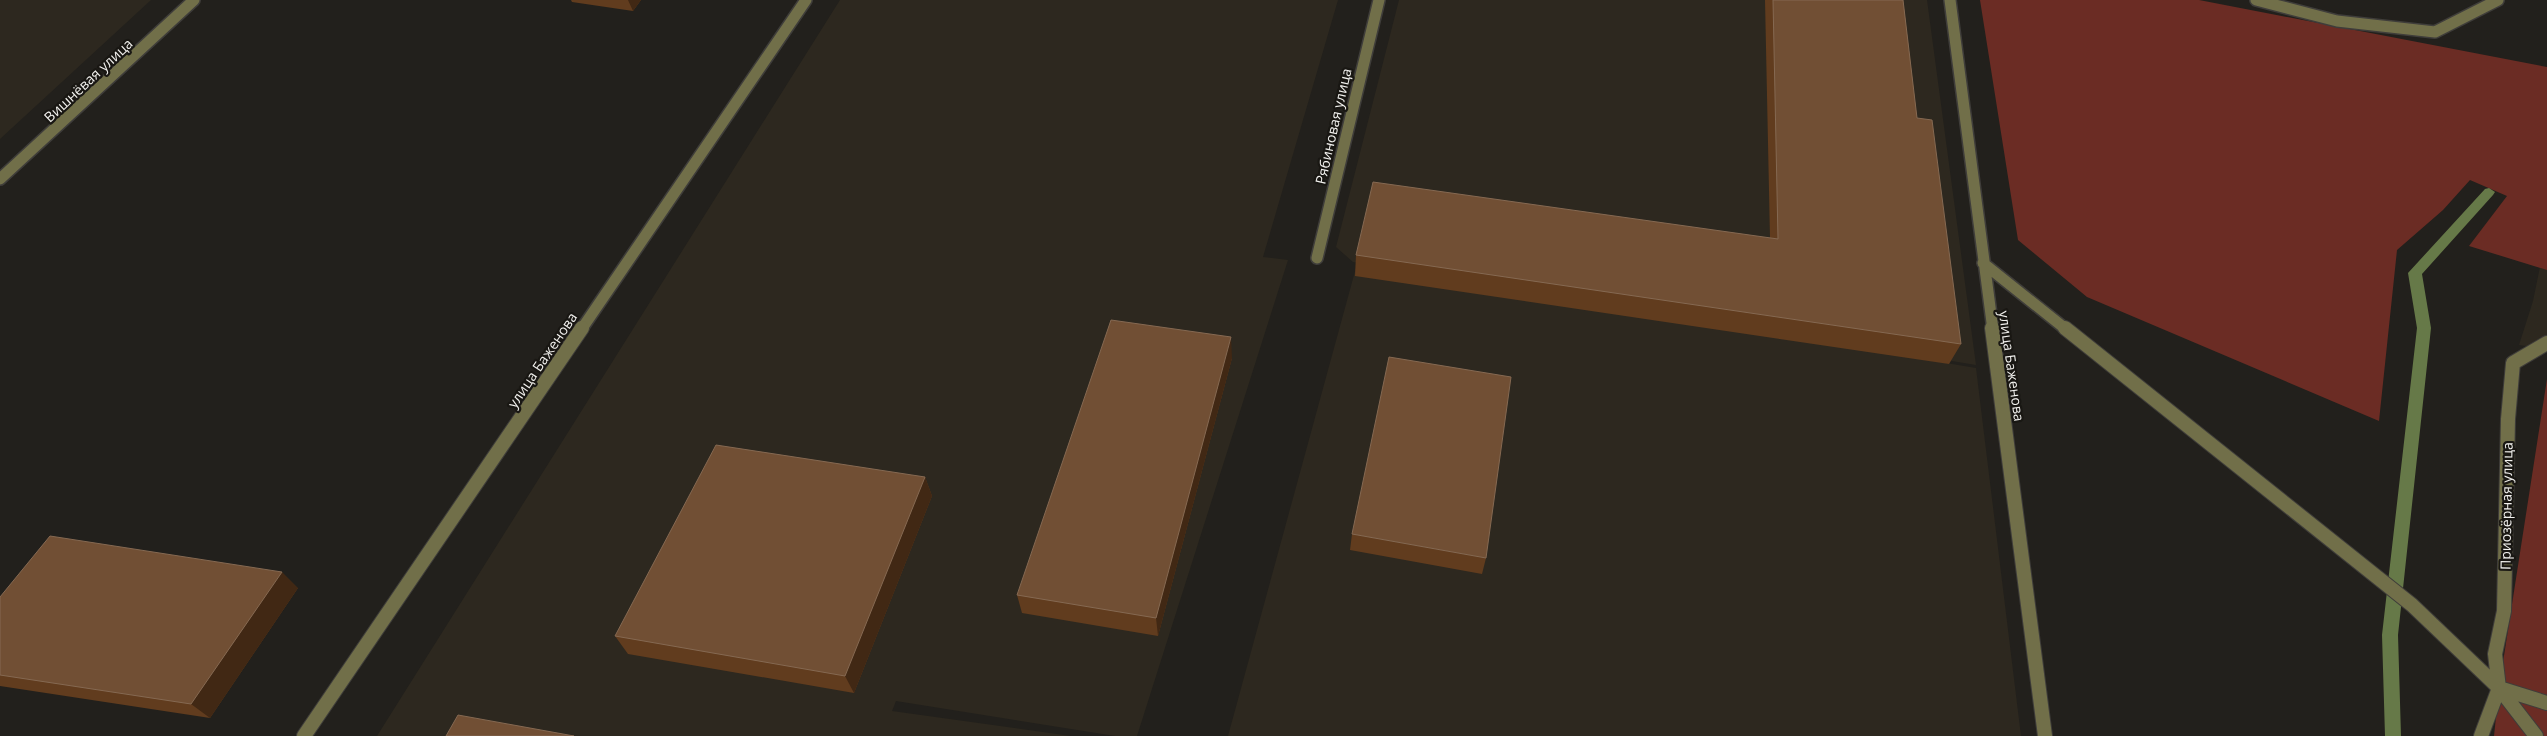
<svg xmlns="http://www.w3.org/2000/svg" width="2547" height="736" viewBox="0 0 2547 736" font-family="'Open Sans',sans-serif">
<rect width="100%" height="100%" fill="#22201c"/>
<path fill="#2d281f" d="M0,0H151L0,139Z
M840,0H1338L1263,257L1288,260L1137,736H1115L896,701L892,711L1071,736H377Z
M1399,0H1927L1976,365L1353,262L1336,247Z
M2547,233V349L2519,345L2533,301Z
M1357,264L1976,368L2021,736H1228Z"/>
<path fill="#6b2c24" d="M1980,0H2199L2547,67V270L2469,246L2507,196L2470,180L2443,210L2397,250L2379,421L2087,297L2018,240Z
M2547,379V736H2494L2499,688Z"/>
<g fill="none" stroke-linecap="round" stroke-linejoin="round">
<path fill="#667948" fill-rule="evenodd" d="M2489,188L2495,192L2493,195L2422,274L2431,328L2398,635L2401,736H2385L2382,635L2417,328L2408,273L2485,189Z"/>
<g stroke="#3f3d3a" stroke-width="14">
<path id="minor-far1" d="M1950,0L1993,330
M2256,0L2337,21L2435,32L2498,0
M0,179L194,0
M1317,258L1379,0
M1983,263L2067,330
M581,330L806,0"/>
</g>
<g stroke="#3f3d3a" stroke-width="16">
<path id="minor" d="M1992,328L2045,736
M2065,328L2412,605L2499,688L2536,736
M2499,688L2547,703
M304,736L582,328
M2481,736L2499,688L2495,654L2504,611L2508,419L2513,363L2547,343"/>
</g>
<use href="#minor-far1" stroke="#716f49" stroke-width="11"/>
<use href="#minor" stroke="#716f49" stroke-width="14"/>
</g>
<path fill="#613c1e" d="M571,0H641L633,11L572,2Z
M1765,0H1903L1917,118L1961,344L1949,364L1355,276L1356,255L1770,238Z
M1232,358L1158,636L1022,613L1017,595Z
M925,477L932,496L854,693L628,654L615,636Z
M1352,534L1486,558L1482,574L1350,550Z
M298,588L210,718L0,686V597Z"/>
<path fill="#412814" d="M628,0H641L633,11Z
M1231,337L1232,358L1158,636L1156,618Z
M925,477L932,496L854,693L845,676Z
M282,572L298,588L210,718L191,704Z"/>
<path fill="#714f34" stroke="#856952" d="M1773,0H1903L1917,118L1932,120L1961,344L1356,255L1373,182L1778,239Z
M1111,320L1231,337L1156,618L1017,595Z
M1389,357L1511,377L1486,558L1352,534Z
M716,445L925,477L845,676L615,636Z
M50,536L282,572L191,704L0,675V597Z
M458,715L574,736H446Z"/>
<g text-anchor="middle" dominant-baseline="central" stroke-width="4.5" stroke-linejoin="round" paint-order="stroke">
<g font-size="14" fill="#f3f2ef" stroke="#191713">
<text transform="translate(88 80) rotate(-43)">Вишнёвая улица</text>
<text transform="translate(1333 126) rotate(-77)">Рябиновая улица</text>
<text transform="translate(542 360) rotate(-56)">улица Баженова</text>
<text transform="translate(2012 366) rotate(82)">улица Баженова</text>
<text transform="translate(2506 506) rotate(-89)">Приозёрная улица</text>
</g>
</g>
</svg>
